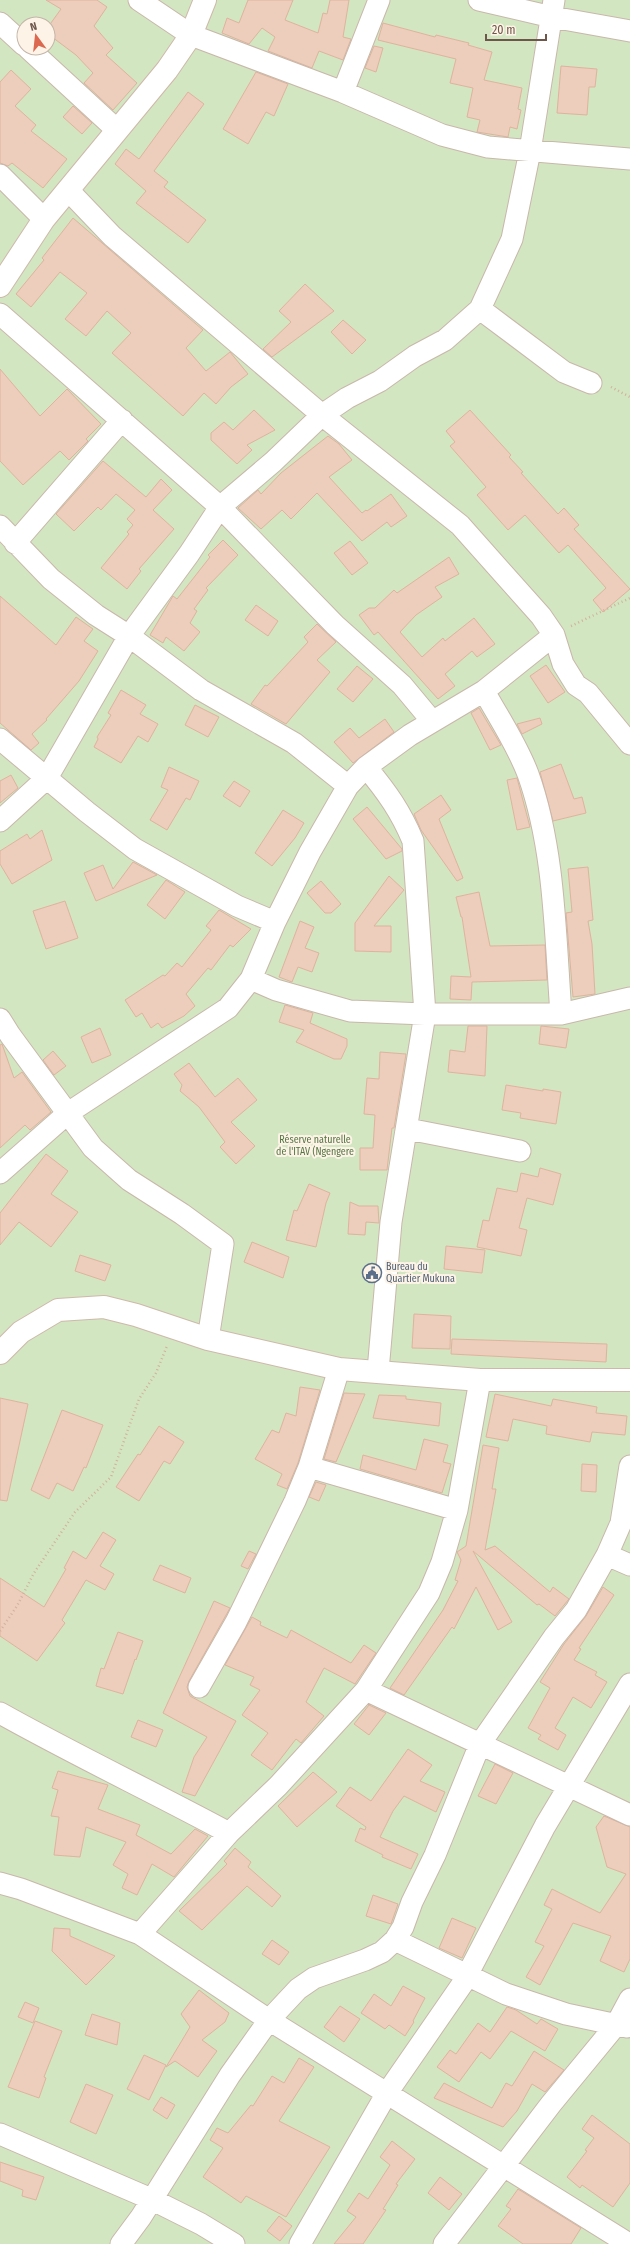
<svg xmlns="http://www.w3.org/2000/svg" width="630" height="2244" viewBox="0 0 630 2244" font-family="'Fira Sans Condensed',sans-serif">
<rect width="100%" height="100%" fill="#faefe2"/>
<path fill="#d2e6c2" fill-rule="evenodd" d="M0,0H630V2244H0ZM24,24H48V48H24Z"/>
<path fill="#edcdbc" stroke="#dfb39d" d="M46,0H97L107,7L94,26L113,48L106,55L137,83L113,110L84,83L93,73L76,55L48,34V27L61,9Z
M248,0H293L285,20L318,33L323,13L327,14L330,0H349L343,37L351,39L343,60L319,51L312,68L268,51L275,37L262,28L249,44L222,33L227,18L239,23Z
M383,23L435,37L436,35L469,43L468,45L492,52L484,80L522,88L518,109L521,110L517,129L510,127L508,137L477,132L480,120L467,117L473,88L450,83L456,59L378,40Z
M374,46L383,48L376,72L365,68Z
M561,66L597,69L595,87H589L587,115L557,113Z
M11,70L31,89L15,106L36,125L31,131L67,159L43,188L12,163L8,166L0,163V82Z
M256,72L288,84L274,116L266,112L248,144L223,129Z
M188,92L204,104L154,171L168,182L164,187L206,220L188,243L136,203L146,191L115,164L126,149L139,159Z
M73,106L92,123L82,134L63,117Z
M73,218L203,330L186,348L206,371L230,352L248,374L231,387L216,404L204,393L183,416L112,353L131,333L107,311L86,336L65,319L87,293L60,272L31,307L16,294L44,260L42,258Z
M305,284L334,311L272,357L263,349L291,322L279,311Z
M343,320L366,340L352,354L331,332Z
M0,369L40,416L67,389L101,424L86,439L88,441L69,460L60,451L23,485L0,461Z
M254,410L275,430L247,445L252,450L237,464L211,440V433L224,422L233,430Z
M470,410L511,455L509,457L523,472L521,473L558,514L564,508L579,525L574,529L630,589L603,612L593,600L606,588L568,545L559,553L525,515L508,530L477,495L486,487L450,446L455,442L446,431Z
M328,436L339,444L352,460L329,477L362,513L366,510L367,511L391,494L407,516L391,527L387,522L362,541L317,493L291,519L282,510L261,529L238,508L258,490L261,494L281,473Z
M103,461L146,497L161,479L172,490L153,510L174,529L139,569L141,571L127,589L101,568L129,534L127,532L133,525L127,519L135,510L116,494L101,510L98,507L74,531L56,514Z
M223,540L238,555L206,588L208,590L194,609L197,611L190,623L200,632L184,651L166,637L163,643L150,635L173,596L177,599L210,557L208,555Z
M350,541L368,563L352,575L334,553Z
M449,557L459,574L435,587L442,597L416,615L400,632L422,657L443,638L445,641L474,618L495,644L477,657L472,651L445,674L455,686L438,699L378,632L374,635L359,615L369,608H375L394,590L397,593Z
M0,596L56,645L76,617L93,629L84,641L98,651L79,681L46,719L47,720L32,734L39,743L31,750L0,723Z
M256,605L278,621L268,636L245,620Z
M317,624L336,642L317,660L330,672L286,724L251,704L265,685L267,686L308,642L304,637Z
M546,665L565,692L548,703L530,676Z
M357,666L373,679L353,702L337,689Z
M121,690L146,705L140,714L158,724L148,742L138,736L121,763L94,747L98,739L97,737L111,715L108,713Z
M195,705L219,717L208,737L185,725Z
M479,708L501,745L490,750L471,713Z
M540,718L542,724L522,734L517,724Z
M385,719L394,732L353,763L334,742L350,728L359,738Z
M561,764L574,799L582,797L586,813L553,821L540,772Z
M169,767L199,781L190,800L186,798L167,830L150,820L168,790L161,787Z
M11,775L18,788L0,803V781Z
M517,778L530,827L517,830L507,780Z
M234,781L250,791L240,807L223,796Z
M441,795L451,810L439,819L463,878L457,881L421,830L414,814Z
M367,807L402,849V851L386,859L353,819Z
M283,810L304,823L295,838L272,866L255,853Z
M42,830L52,860L12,884L0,864V851L27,834L30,839Z
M133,862L157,875L96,901L84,873L103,865L113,889Z
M588,867L593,920L588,921L592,944L595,994L573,997L566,913L572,912L568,869Z
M389,876L404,890L374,926H391V952L355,951V923Z
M166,880L185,892L165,919L147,905Z
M321,881L341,904L331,913H325L307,893Z
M479,892L490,946L545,945L547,980L472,982L471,1000L450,999L451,976L471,977L462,917H461L456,897Z
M65,901L78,938L46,949L33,911Z
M219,910L251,929L233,947L230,945L211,970L208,968L186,994L195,1006L184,1016L162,1028L158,1023L151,1028L142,1013L136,1017L125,1000L163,975L165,976L177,963L182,967L211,930L206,926Z
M300,921L314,927L305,948L319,953L312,972L298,967L292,982L279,977Z
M285,1005L313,1013L310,1023L347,1039V1046L341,1059H334L296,1042L304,1030L279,1022Z
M468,1026H487L485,1076L448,1072L450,1050L465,1052Z
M541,1026L569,1029L566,1048L539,1044Z
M100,1028L111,1055L92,1063L81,1037Z
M2,1044L14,1078L22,1072L51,1112L30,1130L25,1125L0,1148V1045Z
M53,1051L66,1066L54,1075L43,1060Z
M380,1052L406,1054L394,1128H392L387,1170H360V1148H373L375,1115L364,1114L367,1078L379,1079Z
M189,1063L215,1097L238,1078L257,1100L231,1122L255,1146L236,1164L220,1147L225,1142L199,1107L180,1091L182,1085L174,1074Z
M506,1085L543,1091V1089L561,1092L556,1124L520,1118L521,1113L502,1110Z
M46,1154L68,1171L51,1194L78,1212L51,1247L19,1222L0,1245V1213Z
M540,1168L561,1174L553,1205L527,1198L519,1228L527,1230L521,1256L477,1247L483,1220L489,1221L497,1188L517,1192L521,1173L538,1177Z
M309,1184L330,1193L326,1203L316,1247L286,1240L294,1210L297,1211Z
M350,1202L359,1206H378L379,1223L366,1222L365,1235L348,1234Z
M252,1242L289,1257L283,1278L244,1262Z
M446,1246L485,1250L482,1273L444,1269Z
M80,1255L111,1265L105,1281L75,1271Z
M414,1314L451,1316L450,1349L412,1348Z
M452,1339L607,1344L606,1362L451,1354Z
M300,1387L320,1390L298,1463L287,1489L277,1485L282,1474L255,1459L272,1430L279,1433L286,1413L296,1416Z
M344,1393L365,1394L336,1462L324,1459Z
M495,1394L551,1406L553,1399L597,1407L596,1413L627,1416L625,1435L592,1432L590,1442L546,1434L547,1426L513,1419L508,1441L486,1437Z
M379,1395L406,1396V1399L441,1403L439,1426L373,1418Z
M0,1398L28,1404L7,1501L0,1500Z
M62,1410L103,1425L86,1468L84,1467L73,1491L57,1483L49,1499L31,1490Z
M159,1426L184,1442L170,1464L164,1461L139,1501L116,1487L138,1454L140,1455Z
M424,1439L448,1445L443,1462L451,1464L442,1493L360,1469L363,1455L416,1470Z
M483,1445L499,1448L492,1489H496L485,1550L495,1546L550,1592L553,1587L569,1599L555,1616L539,1604L537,1605L473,1551L512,1622L498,1630L476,1587L454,1629L452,1627L404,1695L390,1688L443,1610L458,1581L455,1580L461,1560L457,1552L466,1546Z
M582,1464L597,1465L596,1492L581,1491Z
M316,1482L326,1485L319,1501L309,1497Z
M103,1532L116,1540L100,1566L114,1574L105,1590L86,1580L62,1620L65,1623L37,1661L0,1636V1578L44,1607L66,1569L64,1568L73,1551L86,1559Z
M249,1551L256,1554L248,1569L241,1566Z
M160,1565L191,1578L185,1593L153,1580Z
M603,1587L614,1595L579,1648L581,1649L574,1660L597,1672L595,1675L607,1682L591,1708L573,1697L555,1728L566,1735L558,1750L538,1739L541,1735L528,1728L550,1688L540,1682L564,1644L586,1616Z
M214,1601L230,1608L189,1681L187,1687L190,1696L236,1721L195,1796L182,1792L194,1757L207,1737L163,1713Z
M252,1617L261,1622L260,1625L287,1638L291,1630L351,1663L364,1645L376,1653L355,1684L324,1668L306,1702L324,1716L301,1743L296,1739L272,1770L251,1755L268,1733L242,1715L260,1690L250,1685L254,1677L225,1665Z
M118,1632L143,1641L136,1660L135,1659L123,1694L96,1686L101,1668L104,1669Z
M369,1705L386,1713L369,1735L354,1724Z
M138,1720L163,1730L156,1747L131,1737Z
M408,1749L432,1765L420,1781L445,1792L436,1812L404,1796L393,1811L380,1837L418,1854L411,1869L382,1857L383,1855L355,1841L360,1828L365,1830L366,1827L336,1806L350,1787L371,1801Z
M495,1764L513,1773L496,1804L478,1796Z
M58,1771L108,1785L98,1809L140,1825L136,1835L171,1854L195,1829L208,1836L174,1877L152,1864L137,1895L122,1888L128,1874L113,1865L126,1842L86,1827L80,1857L54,1855L59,1817L51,1816L58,1790L52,1788Z
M313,1772L337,1792L297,1827L278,1806Z
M604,1816L630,1827V1959L624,1972L600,1961L611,1936L573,1923L540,1985L526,1977L544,1946L535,1942L552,1909L544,1905L552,1889L600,1913L626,1874L607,1867L596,1827Z
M235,1848L251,1862L248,1867L281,1896L272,1907L247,1886L202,1930L179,1911L227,1864L224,1861Z
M373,1895L398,1904L391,1924L366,1916Z
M452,1918L476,1928L462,1958L439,1948Z
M54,1928L70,1929V1936L115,1956L86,1985L52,1951Z
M272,1940L289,1952L279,1965L262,1954Z
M403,1986L425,1998L413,2021L414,2022L405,2036L389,2025L385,2029L361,2013L374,1994L391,2006Z
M199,1990L229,2013L225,2022L202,2040L217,2051L198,2077L175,2061L166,2067L190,2027L181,2014Z
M25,2002L39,2008L33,2023L18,2017Z
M340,2006L360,2019L344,2042L324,2027Z
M507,2007L516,2010L537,2024L541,2019L558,2029L545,2051L511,2031L490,2059L481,2052L459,2082L437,2067L450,2050L456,2054L478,2023L490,2032Z
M92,2014L120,2023L117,2045L85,2035Z
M35,2021L62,2031L44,2077L46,2078L39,2098L8,2087Z
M534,2051L564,2070L545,2092L532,2084L517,2111L503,2127L434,2098L444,2083L492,2108L506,2083L512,2086Z
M144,2055L166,2065L149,2100L127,2089Z
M299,2058L314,2067L279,2121L330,2147L286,2217L246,2196L241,2203L203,2177L223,2148L210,2140L217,2128L228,2133L251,2105L253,2106L272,2076L284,2083Z
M86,2084L113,2095L96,2134L70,2122Z
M161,2097L175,2105L167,2119L153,2110Z
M592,2115L630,2144V2183L613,2207L582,2185L580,2188L567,2177L587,2151L585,2150L594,2138L582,2129Z
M392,2141L415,2159L396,2184L398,2185L383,2209L386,2210L363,2244H334L356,2217L347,2211L359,2193L368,2199L390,2165L380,2157Z
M0,2162L44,2177L36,2200L22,2196L23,2190L0,2181Z
M440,2177L462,2194L449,2210L428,2193Z
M518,2189L581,2228L571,2244H523L498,2226L511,2209L506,2206Z
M279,2216L292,2226L280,2241L267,2231Z"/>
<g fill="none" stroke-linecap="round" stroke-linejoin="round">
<g stroke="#c9b7aa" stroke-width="23">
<path id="street" d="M139,0L191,35L343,92L442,135L488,147L630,159
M479,0L552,17L630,31
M0,23L24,45
M28,48L117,130
M343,92L379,0
M0,175L44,219
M68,190L112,236L322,415L460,525L541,616L554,635L563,664L576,685L588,693L630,744
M480,309L564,372L591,383
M0,314L220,507L335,625L402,685L432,721
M0,526L51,579L96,615L129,636L201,690L294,743L348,786
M15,543L122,420
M484,691C499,718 517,745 528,774C555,850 555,934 561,1014
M0,739L87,812L135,849L237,906L275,922
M366,767C387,792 401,812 413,841L425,1014L391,1222L378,1371
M0,821L47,778L129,636L189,554L220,507L273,462L322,415L347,398L380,381L415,356L445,340L480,309L512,239L530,151L554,0
M251,979L276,990L350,1011L425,1014H561L630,998
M0,1019L10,1035L93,1148L129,1180L182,1214L223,1244L208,1339
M408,1129L520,1151
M0,1173L68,1113L228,1008L251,979L275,922L310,852L348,786L366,767L410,735L484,691L554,635
M309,1467L457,1510
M607,1555L630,1565
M199,1687L236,1622L295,1501L309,1467L339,1369
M366,1690L630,1815
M0,1713C75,1755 153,1792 229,1833
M0,1883L21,1889L140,1934L269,2020L629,2244
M140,1934L229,1833L278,1786L366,1690L429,1593L442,1562L457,1510L480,1380
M395,1940L506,1994L566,2014L627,2027
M0,2134L151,2199L201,2224L234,2244
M121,2244L141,2217L230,2075L269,2020L298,1989L314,1978L365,1960L382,1952L395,1940L403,1927L412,1902L435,1855L480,1744L554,1637L576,1610L607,1555L621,1523L630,1466
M300,2244L387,2093L463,1983L545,1826L630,1684
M444,2244L551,2104L616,2025L630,1999"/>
</g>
<g stroke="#cfb8aa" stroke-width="24">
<path id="secondary" d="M0,286L44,219L167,70L191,35L205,0
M0,1353L21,1332L58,1310L104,1307L136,1315L208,1339L339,1369L480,1380H630"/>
</g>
<path stroke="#d2b09f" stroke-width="2.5" stroke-dasharray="1 3" stroke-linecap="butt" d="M611,387L630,397
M571,626L630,598
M0,1631L17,1606L34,1573L75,1512L111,1477L139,1399L156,1373L167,1346"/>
<use href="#street" stroke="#fff" stroke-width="21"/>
<use href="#secondary" stroke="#fff" stroke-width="22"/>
</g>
<defs>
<g id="civic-ring" transform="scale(1)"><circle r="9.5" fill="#fdf4e7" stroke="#5c6f8a" stroke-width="1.5"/><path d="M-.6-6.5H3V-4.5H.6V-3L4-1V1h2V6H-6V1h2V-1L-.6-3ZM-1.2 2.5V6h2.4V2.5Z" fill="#5c6f8a"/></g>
</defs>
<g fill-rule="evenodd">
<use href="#civic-ring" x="372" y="1273"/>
</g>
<g text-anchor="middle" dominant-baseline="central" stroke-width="4" stroke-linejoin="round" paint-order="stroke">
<g font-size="10" fill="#547543" stroke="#fdf4e7">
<text x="315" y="1140">Réserve naturelle<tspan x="315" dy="12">de l'ITAV (Ngengere</tspan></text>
</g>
<g font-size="10" fill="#4e5e75" stroke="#fdf4e7" text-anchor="start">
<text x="386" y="1267">Bureau du<tspan x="386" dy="12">Quartier Mukuna</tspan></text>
</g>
</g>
<g transform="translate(36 36) rotate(345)"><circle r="19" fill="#fdf4e7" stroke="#c4b5a9"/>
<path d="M0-3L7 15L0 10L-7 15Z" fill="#db684f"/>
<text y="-6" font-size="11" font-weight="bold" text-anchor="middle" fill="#6f564b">N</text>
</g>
<path d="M486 34v6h60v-6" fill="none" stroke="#6f564b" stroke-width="2"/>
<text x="492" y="34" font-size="12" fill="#6f564b" stroke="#fdf4e7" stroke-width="3" paint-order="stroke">20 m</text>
</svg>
